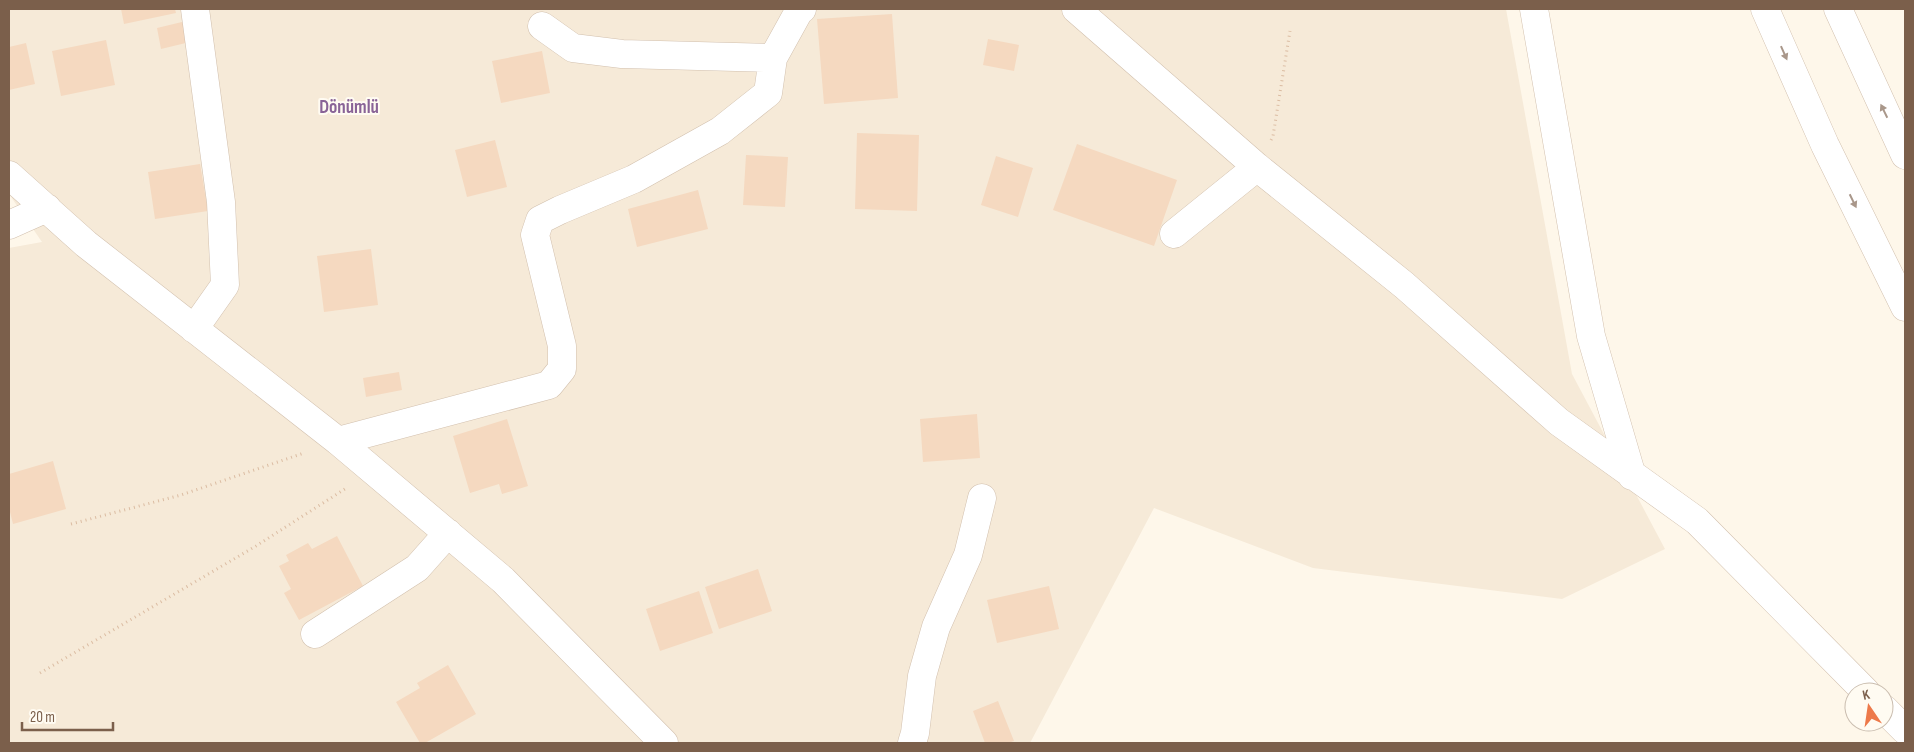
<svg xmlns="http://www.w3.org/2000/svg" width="1914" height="752" viewBox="0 0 1914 752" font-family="'Sofia Sans Condensed',sans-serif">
<rect width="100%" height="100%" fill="#fef7ea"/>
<path fill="#f6ead8" d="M9,9H1506L1572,374L1665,549L1562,599L1313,568L1154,508L1030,743H9V248L42,242L9,194Z"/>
<path fill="#f5d9c0" d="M121,9H175L176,13L124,24Z
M892,14L898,98L824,104L817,19Z
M186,21L190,42L161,49L157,28Z
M988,39L1019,45L1014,71L983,65Z
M106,40L115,85L61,96L52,51Z
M26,43L35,84L9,90V47Z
M542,51L550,93L501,103L492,61Z
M857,133L919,135L917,211L855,209Z
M495,140L507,187L467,197L455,150Z
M1077,144L1177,180L1154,246L1053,210Z
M746,155L788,157L785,207L743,205Z
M996,156L1033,168L1018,217L981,205Z
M200,164L208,211L155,219L148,172Z
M698,190L708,229L637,247L628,209Z
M371,249L378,305L324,312L317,256Z
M399,372L402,390L366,397L363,378Z
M977,414L980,458L923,462L920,419Z
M507,419L528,486L502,494L499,484L470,493L453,436Z
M53,461L66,509L13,524L9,508V474Z
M337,536L363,586L299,620L284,593L291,589L279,566L289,561L286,555L308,543L312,549Z
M758,569L772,611L719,629L705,587Z
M1049,586L1059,629L997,643L987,600Z
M699,591L713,633L660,651L646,609Z
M448,665L476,714L425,743H420L396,702L420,688L417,683Z
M998,701L1014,741L1008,743H985L973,711Z"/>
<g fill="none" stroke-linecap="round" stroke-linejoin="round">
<g stroke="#d2c0ae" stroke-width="29">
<path id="minor" d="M1076,9L1257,167L1404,285L1559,422L1697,521L1866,692
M1534,9L1591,336L1632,476
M1765,9L1825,145L1905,307
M1838,9L1905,155
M542,26L573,48L622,54L773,58
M9,175L86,244L338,441L503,580L664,743
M9,225L47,208
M1174,234L1257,167
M194,329L225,285L221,202L195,9
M338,441L549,385L562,369V346L535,235L540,220L560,210L634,179L720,131L768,93L773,58L799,11L802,9
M315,634L417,568L448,533
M1884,709L1905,730
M912,743L915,733L922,676L936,627L968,555L982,498"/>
</g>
<path stroke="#dbbca2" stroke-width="3" stroke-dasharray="1 4" stroke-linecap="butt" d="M1271,140L1273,136L1290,31
M71,524L181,495L304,453
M40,673L256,546L348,487"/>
<use href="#minor" stroke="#fff" stroke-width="28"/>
</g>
<defs><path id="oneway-solid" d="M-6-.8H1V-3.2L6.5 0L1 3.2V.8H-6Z" transform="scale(1.25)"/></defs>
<g fill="#a9978a">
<use href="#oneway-solid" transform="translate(1784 53) rotate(66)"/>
<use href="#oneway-solid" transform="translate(1884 111) rotate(-116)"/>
<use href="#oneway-solid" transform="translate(1853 201) rotate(64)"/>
</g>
<g text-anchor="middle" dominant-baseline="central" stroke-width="4" stroke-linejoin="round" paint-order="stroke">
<g font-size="19" font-weight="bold" fill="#896397" stroke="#fffbf2">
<text x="349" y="107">Dönümlü</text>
</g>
</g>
<rect width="1914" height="752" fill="none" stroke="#7b5f4b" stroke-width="20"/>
<g transform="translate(1869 707) rotate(347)"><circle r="24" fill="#fffbf2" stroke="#cabdaf"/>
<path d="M0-4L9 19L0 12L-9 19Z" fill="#ed794a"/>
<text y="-8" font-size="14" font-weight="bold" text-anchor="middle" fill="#7b5f4b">K</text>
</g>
<path d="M22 722v8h91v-8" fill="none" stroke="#7b5f4b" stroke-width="2.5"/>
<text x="30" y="722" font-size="15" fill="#7b5f4b" stroke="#fffbf2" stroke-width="4" paint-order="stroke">20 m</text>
</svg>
